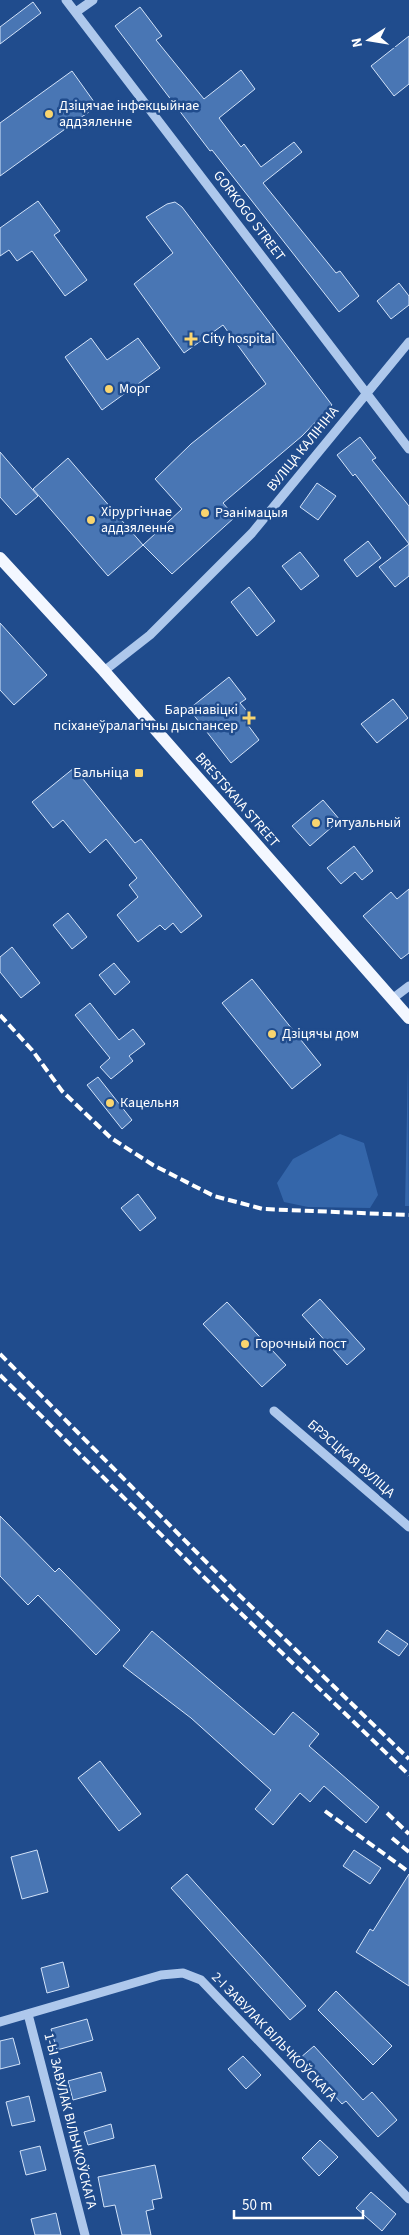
<svg xmlns="http://www.w3.org/2000/svg" width="409" height="2235" viewBox="0 0 409 2235" font-family="'Source Sans 3',sans-serif">
<rect width="100%" height="100%" fill="#204c8d"/>
<path fill="#3466aa" d="M408,1064L409,1206H405Z
M340,1134L364,1143L378,1195L370,1208L308,1207L284,1202L277,1183L293,1159Z"/>
<path fill="#4976b4" stroke="#d3e3f9" d="M33,2L41,13L0,44V27Z
M140,7L162,36L156,40L204,99L241,70L255,89L219,118L241,147L244,144L261,167L294,142L302,152L263,183L336,273L340,271L359,296L339,312L212,150L210,151L115,26Z
M409,36V84L394,96L371,66Z
M72,71L97,106L0,176V123Z
M38,201L60,231L54,235L87,280L65,296L32,251L17,261L9,250L0,256V228Z
M175,202L182,207L332,405L302,436L223,503L235,517L172,574L143,545L182,509L155,479L191,444L266,384L223,325L184,353L134,284L173,253L146,217L167,204Z
M399,283L409,296V305L391,319L377,301Z
M91,338L107,360L138,338L160,368L102,410L65,357Z
M360,437L376,458L372,460L409,506V576L395,587L379,567L409,544L355,474L353,476L337,455Z
M0,452L38,496L16,515L0,497Z
M68,458L143,545L108,576L33,489Z
M317,483L336,496L318,520L300,507Z
M368,541L381,558L357,577L344,560Z
M300,552L319,576L301,590L282,566Z
M249,587L275,621L257,636L231,602Z
M0,623L47,675L14,705L0,690Z
M229,677L246,699L240,703L251,716L245,721L259,740L231,763L189,709Z
M393,699L408,718L377,743L361,724Z
M74,768L135,843L141,839L202,916L181,933L173,923L165,930L160,925L138,942L117,915L138,897L129,885L137,878L106,839L90,853L63,820L53,828L32,802Z
M323,800L340,820L310,846L292,826Z
M354,846L373,871L362,880L355,872L341,884L327,868Z
M409,889V953L401,959L363,916L391,892L397,899Z
M68,913L87,937L72,949L53,925Z
M12,947L40,983L21,998L0,972V957Z
M114,963L130,982L115,995L99,975Z
M252,979L321,1065L292,1089L222,1003Z
M90,1003L119,1040L133,1029L145,1044L129,1056L133,1061L111,1079L100,1067L110,1058L75,1015Z
M98,1077L132,1120L122,1129L87,1085Z
M138,1194L156,1218L140,1231L121,1208Z
M320,1299L365,1349L347,1365L302,1315Z
M227,1302L286,1365L262,1387L203,1324Z
M0,1516L55,1572L59,1568L120,1630L96,1655L38,1595L28,1605L0,1576Z
M387,1630L408,1644L399,1656L378,1642Z
M152,1631L274,1735L293,1712L319,1734L309,1746L379,1807L366,1823L324,1786L310,1802L300,1793L273,1825L255,1809L271,1790L191,1718L123,1666Z
M100,1761L141,1814L119,1831L78,1778Z
M37,1850L48,1892L22,1899L11,1857Z
M354,1850L381,1868L370,1884L343,1866Z
M187,1874L306,2006L290,2020L171,1888Z
M409,1874V1986L356,1952L370,1929L373,1931Z
M63,1962L69,1987L47,1993L41,1968Z
M336,1991L392,2046L373,2065L318,2010Z
M87,2019L93,2040L57,2050L51,2029Z
M13,2038L20,2064L0,2069V2041Z
M314,2046L363,2100L372,2092L397,2120L378,2137L346,2101L342,2104L300,2058Z
M243,2056L261,2075L246,2089L228,2069Z
M101,2072L106,2091L73,2100L68,2081Z
M29,2096L35,2121L12,2126L6,2102Z
M111,2124L114,2138L88,2145L84,2132Z
M320,2140L338,2157L319,2176L302,2158Z
M40,2146L46,2170L26,2175L20,2151Z
M155,2165L162,2198L152,2200L154,2209L146,2211L151,2235H122L115,2205L104,2207L98,2177Z
M371,2192L396,2214L382,2231L356,2208Z
M56,2213L61,2235H35L31,2219Z"/>
<g fill="none" stroke-linecap="round" stroke-linejoin="round">
<path stroke="#aec8ec" stroke-width="9" d="M66,0L409,449
M76,12L93,0
M104,671L150,635L252,533L409,342
M392,999L409,986
M274,1411L409,1527
M28,2014L85,2235
M0,2022L161,1975L183,1973L201,1980L409,2199"/>
<path stroke="#f3f7ff" stroke-width="12" d="M0,558L104,671L409,1018"/>
<path stroke="#fff" stroke-width="4" stroke-dasharray="9 4" stroke-linecap="butt" d="M0,1015L32,1050L62,1091L111,1138L153,1165L214,1196L263,1209L409,1215
M0,1354L235,1591L409,1759
M0,1375L227,1600L409,1775
M325,1811L409,1872
M387,1813L409,1834
M392,1838L409,1852"/>
</g>
<g fill="#f9d56f" stroke="#204c8d" stroke-width="2">
<circle cx="49" cy="114" r="5"/>
<path d="M188.5 331.5h5v5h5v5h-5v5h-5v-5h-5v-5h5z"/>
<circle cx="109" cy="389" r="5"/>
<circle cx="205" cy="513" r="5"/>
<circle cx="91" cy="520" r="5"/>
<path d="M246.5 710.5h5v5h5v5h-5v5h-5v-5h-5v-5h5z"/>
<rect x="134" y="768" width="10" height="10" rx="2.5"/>
<circle cx="316" cy="823" r="5"/>
<circle cx="272" cy="1034" r="5"/>
<circle cx="110" cy="1103" r="5"/>
<circle cx="245" cy="1344" r="5"/>
</g>
<g text-anchor="middle" dominant-baseline="central" stroke-width="5" stroke-linejoin="round" paint-order="stroke">
<g font-size="14" fill="#fff" stroke="#204c8d" text-anchor="start">
<text x="59" y="106">Дзіцячае інфекцыйнае<tspan x="59" dy="16">аддзяленне</tspan></text>
<text x="202" y="339">City hospital</text>
<text x="119" y="389">Морг</text>
<text x="101" y="512">Хірургічнае<tspan x="101" dy="16">аддзяленне</tspan></text>
<text x="215" y="513">Рэанімацыя</text>
<text x="238" y="710" text-anchor="end">Баранавіцкі<tspan x="238" dy="16">псіханеўралагічны дыспансер</tspan></text>
<text x="129" y="773" text-anchor="end">Бальніца</text>
<text x="326" y="823">Ритуальный</text>
<text x="282" y="1034">Дзіцячы дом</text>
<text x="120" y="1103">Кацельня</text>
<text x="255" y="1344">Горочный пост</text>
</g>
<g font-size="14" fill="#fff" stroke="#204c8d">
<text transform="translate(249 216) rotate(53)">GORKOGO STREET</text>
<text transform="translate(303 449) rotate(-51)">ВУЛІЦА КАЛІНІНА</text>
<text transform="translate(237 800) rotate(49)">BRESTSKAIA STREET</text>
<text transform="translate(351 1459) rotate(41)">БРЭСЦКАЯ ВУЛІЦА</text>
<text transform="translate(274 2037) rotate(46)">2-І ЗАВУЛАК ВІЛЬЧКОЎСКАГА</text>
<text transform="translate(70 2121) rotate(76)">1-Ы ЗАВУЛАК ВІЛЬЧКОЎСКАГА</text>
</g>
</g>
<g transform="translate(369 40) rotate(258)" stroke="#204c8d" stroke-width="4" paint-order="stroke">
<path d="M0-4L9 19L0 12L-9 19Z" fill="#ffffff"/>
<text y="-8" font-size="14" font-weight="bold" text-anchor="middle" fill="#ffffff">N</text>
</g>
<path d="M234 2210v8h129v-8" fill="none" stroke="#ffffff" stroke-width="2.5"/>
<text x="242" y="2210" font-size="15" fill="#ffffff" stroke="#204c8d" stroke-width="4" paint-order="stroke">50 m</text>
</svg>
